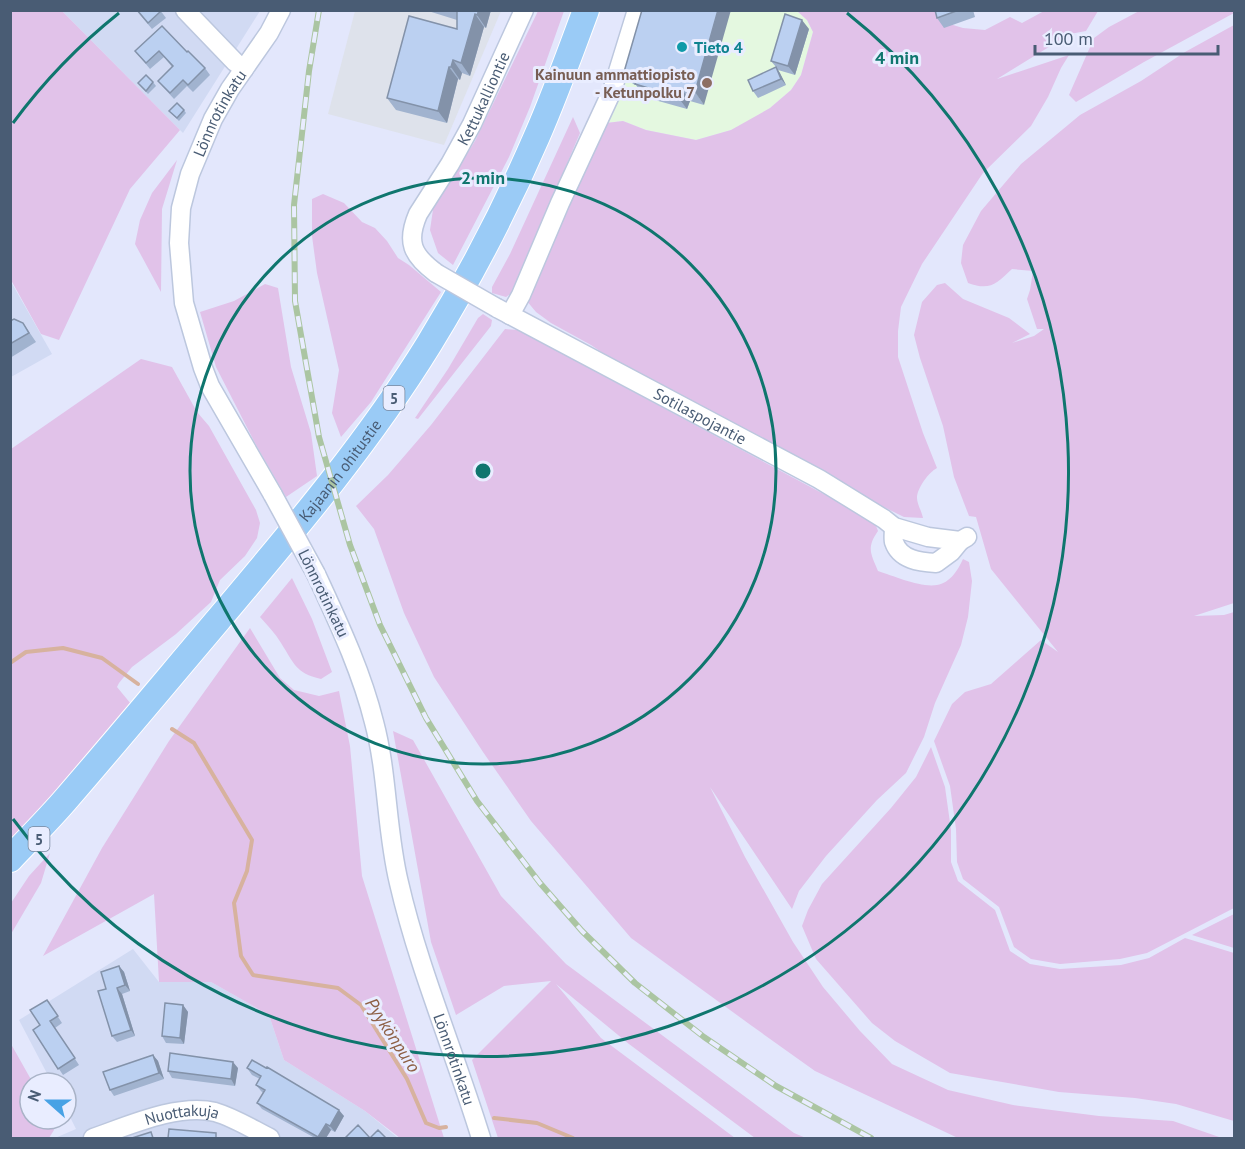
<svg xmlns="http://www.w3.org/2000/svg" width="1245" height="1149" viewBox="0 0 1245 1149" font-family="'PT Sans',sans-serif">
<rect width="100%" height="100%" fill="#e3e7fc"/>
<path fill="#d1daf3" d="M62,11H260L183,133Z
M10,280L52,354L11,377H10Z
M133,949L159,982H211L269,1015L284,1060L365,1111L398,1138H55L76,1129L66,1109V1083H52L19,1020Z"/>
<path fill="#dee2eb" d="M355,11H501L444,145L328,114Z"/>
<path fill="#e4f8e0" d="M642,11H797L807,20L813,32L801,75L791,90L770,108L749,121L731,130L696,140L646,130L623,121L606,123Z"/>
<path fill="#e1c2e9" d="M1141,10H1234V13L1144,62L1076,102L1069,95L1094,38L1109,27Z
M10,11H62L180,130L130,189L59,340L41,334L11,280Z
M538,11H564L530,107L509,157L453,265L438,253L430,230L435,196L458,168L475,141Z
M797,11H938L953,25L963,28L985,30L1010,17L1022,23L1044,11H1098L1086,31L1070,34L997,79L1069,55L1061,68L1048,97L1031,126L983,173L922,264L901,307L898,331V357L923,433L937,468C929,472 917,488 917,498C917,504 922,512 923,518L904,517L837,484L804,466L763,438L616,362L591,345L551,323L536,312L526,300L548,245L606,123L623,121L646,130L696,140L731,130L770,108L791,90L801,75L813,32L807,20Z
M1234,25V603L1194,616L1224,615L1234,612V908L1147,953L1120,959L1060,964L1031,959L1014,947L999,907L963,879L957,862L956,829L950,786L934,741L952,704L965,692L991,684L1041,640L1058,652L991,569L976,517L969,516L954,477L943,426L920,358L914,335L922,302L937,285L945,283L963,299L1009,318L1030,334L1012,343L1034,336L1044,329H1037L1027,299L1030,290L1033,271L1012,269C996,284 990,291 968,283L961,263L963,245L981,211L1021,164L1080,115L1141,81L1185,52Z
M573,117L580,133L512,293L506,297L492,293V287L510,254Z
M177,160L162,209L161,292L135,244L140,220L152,193Z
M323,194L344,203L362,222L375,228L387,241L398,258L409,265L441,292L371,402L341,437L332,413L339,370L317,273L312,236V199Z
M265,284L278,288L291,367L311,433L317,476L286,497L256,445L216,367L200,312L234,301Z
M483,314L492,320L491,326L418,419L415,418L448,369L478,318Z
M505,329L518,330L846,506L875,523L878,531C866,548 871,554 878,571C894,576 921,588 937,585C950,583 958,570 963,559L969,562L972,581L968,617L961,645L935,703L924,737L906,773L877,800L826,856L799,891L792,909L710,787L745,857L793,942L823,987L860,1031L892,1064L948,1090L1013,1105L1099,1116L1173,1121L1222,1138H958L815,1071L752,1026L631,938L531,821L483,752L434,677L404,613L374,529L356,506L388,475L431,425Z
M141,359L172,367L197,412L209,426L256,510L260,523L257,538L245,556L220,580L211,602L176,634L132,667L119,683L117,687L131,704L11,845V449Z
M292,578L312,619L332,672L321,679C295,673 294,663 281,643C275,633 267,625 260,617Z
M250,628L280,678L294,690L319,696L339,691L350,746L362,876L444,1138H400L365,1111L284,1060L269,1015L211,982H159L154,894L43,956L102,848L169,741Z
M393,731L413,740L501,896L566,964L794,1133L806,1138H755L629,1044L556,984L601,1038L735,1138H498L472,1060L551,981L504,986L456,1015L431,942Z
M931,747L945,787L951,830V862L958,881L995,910L1010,951L1030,964L1060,969L1091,967L1121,965L1149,958L1185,938L1234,953V1121L1176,1104L1135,1098L1059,1092L950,1073L895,1041L872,1023L816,959L802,926L808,910L822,884L891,808L916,777Z
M50,853L41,883L11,934V903L29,876Z
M1234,914V948L1192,935Z
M11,1044L33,1083H30V1119H50L54,1130L49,1138H11Z"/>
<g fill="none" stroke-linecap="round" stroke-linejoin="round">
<path stroke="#d7b29e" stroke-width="4" d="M10,663L26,652L63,648L102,658L138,684
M172,729L194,743L252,840L247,871L234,903L241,956L253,975L338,988L361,1005L407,1079L426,1123L439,1128L446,1127
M494,1118L537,1123L573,1138"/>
<g stroke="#bcc7de" stroke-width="21">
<g id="minor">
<path d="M185,10L235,62L244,69"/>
<path id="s1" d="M436,273C412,255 406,242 418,214L450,164L472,124L524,10"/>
<path id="s2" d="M497,308L819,479L884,519L894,527L928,537L960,541L967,537"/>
<path d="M510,315L521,295L560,203L612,91L637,10"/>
<path id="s3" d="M273,495L210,386L203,368L184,303L179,243L181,208L190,174L213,119L230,89L269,33L281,10"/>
<path d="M894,527C894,532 893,538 894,542C900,560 920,562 936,563L951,552L960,541"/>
<path id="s4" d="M316,574C338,622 361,670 374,722C388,774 386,830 399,883C419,970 455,1053 481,1138"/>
<path id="s5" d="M93,1138C128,1126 178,1103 215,1112C235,1118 252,1129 270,1138"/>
</g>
</g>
<g stroke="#fff" stroke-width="28">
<g id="highway">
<path id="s6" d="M10,859C29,839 49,819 67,798C118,739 168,679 218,620C293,531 368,443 429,344C470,277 506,208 537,136C555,95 570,53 586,10"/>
</g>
</g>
<use href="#minor" stroke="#fff" stroke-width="18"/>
<use href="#highway" stroke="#9acbf6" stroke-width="26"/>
<g stroke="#abc5a2" stroke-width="6">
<path id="rail" d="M319,10L309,71L294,205L295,301L319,437L350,545L380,625L426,718L477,801L540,883L582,931L635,983L704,1037L776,1086L871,1138"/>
</g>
<use href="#rail" stroke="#e9edff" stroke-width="4" stroke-dasharray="11" stroke-linecap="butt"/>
<g stroke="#bcc7de" stroke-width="21" stroke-linecap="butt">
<path id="minor-bridge" d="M436,273L497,308
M273,495L316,574"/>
</g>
<use href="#minor-bridge" stroke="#fff" stroke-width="18"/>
</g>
<path fill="#a1b3cf" d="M136,10H160L166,18L152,29Z
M425,10H491L486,28L484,27L470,76L462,73L460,80L458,79L447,123L396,110L387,98L457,29V20Z
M642,10L704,105L690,101L687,109L644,97L636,85L633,84L624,72Z
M935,10H973L975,17L944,28L937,18Z
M162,26L187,52L205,68L210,75L193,92L187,86L174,99L163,87L158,81L172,67L164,57L150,69L135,51Z
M809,29L795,75L778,70L786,85L758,98L753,91L776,67L771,61Z
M153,82L156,86L148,94L138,83Z
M184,110L186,113L179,121L169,111Z
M10,321L23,323L36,342L10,358Z
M119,966L124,972L130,991L122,994L135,1036L117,1042L112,1036Z
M47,1000L62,1023L55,1028L79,1065L63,1075L33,1030L40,1025Z
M183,1005L188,1012L184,1044L166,1043L162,1036Z
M153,1055L158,1061L164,1079L114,1096L110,1090Z
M238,1068L235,1086L172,1078L168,1071Z
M247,1068L344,1116L335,1132L331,1130L326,1138H315L262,1109L257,1103L263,1093L261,1091L256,1085L260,1079L252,1075Z"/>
<path fill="#8392a9" d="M479,10H491L486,28L477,15Z
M718,10H731L704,105L695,92Z
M475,14L484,27L470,76L461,63Z
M802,20L809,29L795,75L788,66Z
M453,60L462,73L460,80L451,67Z
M449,67L458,79L447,123L438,111Z
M776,67L780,73L786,85L781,79Z
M681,88L690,101L687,109L678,97Z
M119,966L124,972L130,991L125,985Z
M117,988L122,994L135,1036L131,1030Z
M183,1005L188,1012L184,1044L180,1038Z
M153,1055L158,1061L164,1079L159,1073Z
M233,1062L238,1068L235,1086L231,1079Z
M339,1110L344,1116L335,1132L330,1126Z
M326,1124L331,1130L326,1138H320L318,1137Z"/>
<path fill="#bbd0f1" stroke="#8392a9" stroke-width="1.5" d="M137,10H160L161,11L148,23Z
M457,10H479L477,15L475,14L461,63L453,60L451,67H449L438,111L387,98L409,16L457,29Z
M642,10H718L695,92L681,88L678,97L635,84L638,75L624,72Z
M935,10H959L937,18Z
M785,14L802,20L788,66L771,61Z
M162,26L187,52L188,51L205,68L188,85L183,80L170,93L158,81L173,66L159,51L146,63L135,51Z
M776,67L781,79L753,91L748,80Z
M146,75L153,82L146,91L138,83Z
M177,103L184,110L177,118L169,111Z
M14,319L23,323L29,333L10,344V321Z
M119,966L125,985L117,988L131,1030L112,1036L98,991L106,989L101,972Z
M47,1000L58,1016L50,1021L75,1058L58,1069L33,1030L40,1025L30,1010Z
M165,1003L183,1005L180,1038L162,1036Z
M170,1053L233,1062L231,1079L168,1071Z
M153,1055L159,1073L110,1090L103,1072Z
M252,1060L266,1068L267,1067L339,1110L330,1126L326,1124L318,1137L257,1103L265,1090L256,1085L261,1076L247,1068Z
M358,1125L370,1138L378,1130L386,1138H348L346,1137Z
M169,1129L216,1133V1138H168Z
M151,1132L153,1138H132Z"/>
<g fill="none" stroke="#0f766e" stroke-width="3">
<circle cx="483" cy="471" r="293"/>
<path d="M13 123A585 585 0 0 1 119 13M847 13A585 585 0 1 1 13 819"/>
</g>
<circle fill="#0f9aa8" stroke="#e9edff" stroke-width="2" cx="682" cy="47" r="6"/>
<circle fill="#8d6e63" stroke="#e9edff" stroke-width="2" cx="707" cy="83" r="6"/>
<g text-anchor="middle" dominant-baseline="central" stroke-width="6" stroke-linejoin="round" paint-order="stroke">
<g fill="#e9edff" stroke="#79889e" stroke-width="1.5">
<rect x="383.5" y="386" width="21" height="24" rx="4.5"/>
<rect x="28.5" y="827" width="21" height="24" rx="4.5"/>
</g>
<g font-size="15" font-weight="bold" fill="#495c74">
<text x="394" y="398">5</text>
<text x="39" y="839">5</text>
</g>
<g font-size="16" font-weight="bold" fill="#0d838f" stroke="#e9edff" text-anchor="start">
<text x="694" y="47">Tieto 4</text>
</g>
<g font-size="16" font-weight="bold" fill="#785e54" stroke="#e9edff" text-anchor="end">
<text x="695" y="74">Kainuun ammattiopisto<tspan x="695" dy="18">- Ketunpolku 7</tspan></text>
</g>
<g font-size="16" fill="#495c74" stroke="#e9edff">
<text stroke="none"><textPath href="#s1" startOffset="202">Kettukalliontie</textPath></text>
<text stroke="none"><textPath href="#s3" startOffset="411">Lönnrotinkatu</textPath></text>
<text stroke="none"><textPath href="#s2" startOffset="230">Sotilaspojantie</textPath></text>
<text stroke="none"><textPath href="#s6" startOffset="510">Kajaanin ohitustie</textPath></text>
<text transform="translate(324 593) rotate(64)">Lönnrotinkatu</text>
<text stroke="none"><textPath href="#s4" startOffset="507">Lönnrotinkatu</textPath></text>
<text stroke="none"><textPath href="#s5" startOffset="93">Nuottakuja</textPath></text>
</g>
<g font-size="18" font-style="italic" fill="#8e6046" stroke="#e9edff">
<text transform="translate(393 1035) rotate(57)">Pyykönpuro</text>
</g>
</g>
<circle cx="483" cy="471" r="9" fill="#0f766e" stroke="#e9edff" stroke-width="3"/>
<g font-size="18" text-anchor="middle" font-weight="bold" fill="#0f766e" stroke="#e9edff" stroke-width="6" stroke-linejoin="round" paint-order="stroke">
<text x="897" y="64">4 min</text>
<text x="483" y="184">2 min</text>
</g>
<rect width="1245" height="1149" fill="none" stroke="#495c74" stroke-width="24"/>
<g transform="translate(48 1101) rotate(291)"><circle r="28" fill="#e9edff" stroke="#a9b3c7" stroke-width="1.5"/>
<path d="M0-4.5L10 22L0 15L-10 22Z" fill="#48a2e5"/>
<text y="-9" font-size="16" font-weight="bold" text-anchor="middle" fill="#495c74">N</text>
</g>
<path d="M1035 45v9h183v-9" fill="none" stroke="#495c74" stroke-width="3"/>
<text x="1044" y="45" font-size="18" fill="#495c74" stroke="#e9edff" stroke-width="4.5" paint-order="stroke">100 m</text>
</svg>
